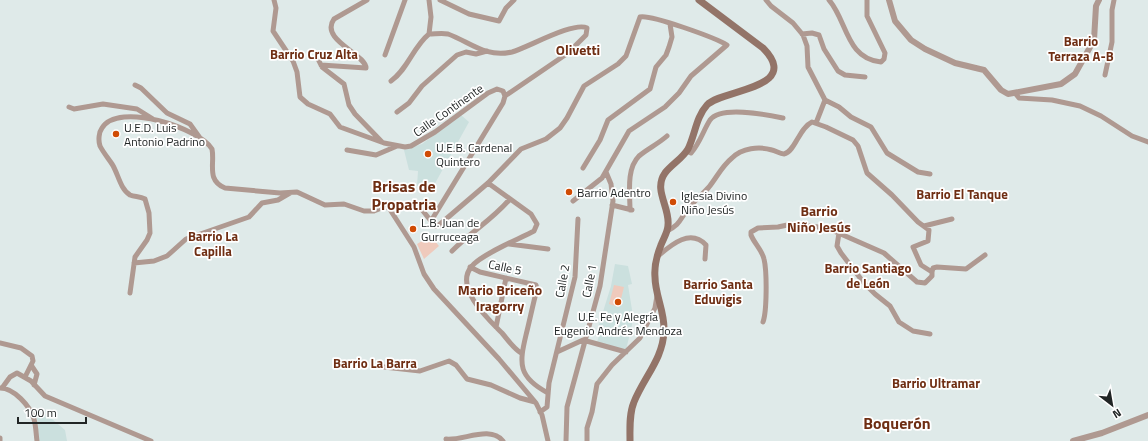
<svg xmlns="http://www.w3.org/2000/svg" width="1148" height="441" viewBox="0 0 1148 441" font-family="'Titillium Web',sans-serif">
<rect width="100%" height="100%" fill="#dfeae9"/>
<path fill="#cbe0de" d="M461,115L469,122L433,187L417,186L418,171L409,170L404,150L422,144Z
M615,264L628,266L632,284L628,285L633,316L632,325L626,350L597,342L600,333L597,331L611,286Z
M45,417L52,419L65,430L67,441H39L37,418Z"/>
<path fill="#efcabc" d="M427,238L431,241H435L439,246L424,259L417,244Z
M614,285L624,287L619,307L609,304Z"/>
<g fill="none" stroke-linecap="round" stroke-linejoin="round">
<path stroke="#af9991" stroke-width="5" d="M274,0L276,8L273,31L293,61L297,72L300,97L308,104L330,114L340,127L384,143L405,147L411,146L435,132L488,93L497,89L503,91L505,96L503,103L431,221
M429,0L431,17L429,34
M440,0L469,14L499,21L506,8L514,0
M766,0L771,6L793,23L803,35L807,46L808,67L825,100L816,123
M829,0C847,20 846,59 881,62L884,59L885,53L867,16V0
M429,34C435,34 442,33 448,34C470,42 485,58 512,52C527,48 574,21 587,28L586,35L568,53L505,96
M802,34L812,33L819,35L824,49L838,71L845,75L865,77
M385,55L405,0
M317,57L322,67L344,84L349,105L355,114L382,142
M321,65L366,68C366,54 319,40 334,19L367,0
M1105,75L1112,42V10L1114,0
M391,81C408,69 413,47 429,34
M135,85L141,88L167,113L190,124L200,138
M1015,93L1019,98L1052,100L1080,106L1101,116L1132,136L1148,142
M825,100L839,107L851,117L871,127L887,153L918,172L930,174
M69,107L74,109L103,104L137,109L153,119
M397,112L409,103L422,86L457,55L466,52L476,54L487,51
M347,150L376,155L397,146
M687,151L691,153C700,143 703,131 710,120C721,105 768,115 783,118
M583,168L600,140L608,120L650,89L656,67L666,55L669,47L672,37L670,24
M488,183L531,214L537,224L534,231C519,239 482,254 472,266C453,287 489,320 502,333C508,340 513,348 521,353
M612,205L632,210
M419,206L435,226L439,225L488,183L521,149L546,139L560,128L567,118L584,86L618,64L626,56L640,17C650,14 716,38 727,45L691,76L679,93L665,107L629,131L602,178L573,201
M630,210C630,194 626,169 639,156C647,149 658,144 667,136
M924,226L952,219
M667,231C681,224 679,220 688,209C694,201 702,195 709,187C717,177 722,166 732,158C742,148 759,146 772,150C776,151 780,154 784,154C795,152 799,128 812,122L826,127L853,140L858,146L867,173L892,195L918,222L929,230L928,241L913,247L921,265L932,272V276L925,283L917,282L884,253L827,228L792,224L778,227L758,228L751,232V235C754,243 762,250 764,259C767,271 767,311 763,322
M839,233L837,246L841,253L864,283L875,294L890,306L899,322L913,331L930,334
M509,244L548,249
M452,251C472,231 491,221 510,199
M658,256C671,245 690,228 706,245L705,259
M134,263L154,261L167,256L186,239L249,217L262,203L278,200L290,193
M470,267L480,272L536,285L537,289C533,304 530,319 526,335C519,364 518,377 548,393
M932,272L933,268L937,267L966,269L985,255
M130,293L135,257L147,240L150,233L149,213L145,199C140,196 135,197 130,195C120,189 118,173 112,164C108,158 103,152 100,146C98,140 99,132 102,128C118,101 199,128 212,149C215,164 206,180 225,188L280,193L297,192L325,205L344,204L364,211H374L384,207L389,208L414,247L424,274L434,289L499,359L536,403L542,415L548,441
M496,327L506,278
M0,343L21,348L32,356L33,361L25,377
M557,352L583,340L626,352
M31,365L37,374L34,385
M384,367L420,371L449,361L456,365L467,379L491,385L520,398L535,402
M0,388C14,388 30,406 34,419C36,426 36,434 37,441
M2,388L10,377L17,373L31,381L45,396L151,441
M540,412L547,407L549,383L575,277L578,219
M0,438V441
M446,439C463,441 490,425 503,441
M566,441L567,407L600,286L613,201L611,184L606,172
M587,441V428L592,412L597,384L612,365L640,338L655,308L657,296"/>
<path stroke="#af9991" stroke-width="6" d="M889,0L895,21L911,40L925,49L955,63L984,70L1001,90L1008,94L1061,84L1075,74L1094,40L1096,6L1099,0
M1073,441L1102,433L1148,415"/>
<path stroke="#937468" stroke-width="7" d="M630,441C630,428 629,414 634,402C644,377 663,359 664,331C665,312 655,295 655,277C654,266 657,255 661,245C663,239 668,232 668,225C670,207 653,190 665,173C672,164 682,159 688,149C695,135 696,117 707,105C722,89 803,89 763,48L699,0"/>
</g>
<g fill="#d04b04" stroke="#fff" stroke-width="1.5">
<circle cx="116" cy="134" r="4"/>
<circle cx="428" cy="154" r="4"/>
<circle cx="569" cy="192" r="4"/>
<circle cx="673" cy="202" r="4"/>
<circle cx="413" cy="229" r="4"/>
<circle cx="618" cy="302" r="4"/>
</g>
<g text-anchor="middle" dominant-baseline="central" stroke-width="3.5" stroke-linejoin="round" paint-order="stroke">
<g font-size="12" fill="#212525" stroke="#fff">
<text transform="translate(448 110) rotate(-35)">Calle Continente</text>
<text transform="translate(505 267) rotate(12)">Calle 5</text>
<text transform="translate(562 281) rotate(-80)">Calle 2</text>
<text transform="translate(589 281) rotate(-79)">Calle 1</text>
</g>
<g font-size="12" fill="#212525" stroke="#fff" text-anchor="start">
<text x="124" y="127">U.E.D. Luis<tspan x="124" dy="14">Antonio Padrino</tspan></text>
<text x="436" y="147">U.E.B. Cardenal<tspan x="436" dy="14">Quintero</tspan></text>
<text x="577" y="192">Barrio Adentro</text>
<text x="681" y="195">Iglesia Divino<tspan x="681" dy="14">Niño Jesús</tspan></text>
<text x="421" y="222">L.B. Juan de<tspan x="421" dy="14">Gurruceaga</tspan></text>
<text x="618" y="316" text-anchor="middle">U.E. Fe y Alegría<tspan x="618" dy="14">Eugenio Andrés Mendoza</tspan></text>
</g>
<g font-size="13" font-weight="bold" fill="#6f2e13" stroke="#fff">
<text x="1081" y="41">Barrio<tspan x="1081" dy="15">Terraza A-B</tspan></text>
<text x="314" y="54">Barrio Cruz Alta</text>
<text x="962" y="194">Barrio El Tanque</text>
<text x="213" y="236">Barrio La<tspan x="213" dy="15">Capilla</tspan></text>
<text x="868" y="268">Barrio Santiago<tspan x="868" dy="15">de León</tspan></text>
<text x="718" y="284">Barrio Santa<tspan x="718" dy="15">Eduvigis</tspan></text>
<text x="375" y="363">Barrio La Barra</text>
<text x="936" y="383">Barrio Ultramar</text>
</g>
<g font-size="14" font-weight="bold" fill="#6f2e13" stroke="#fff">
<text x="578" y="49">Olivetti</text>
<text x="819" y="210">Barrio<tspan x="819" dy="16">Niño Jesús</tspan></text>
<text x="500" y="289">Mario Briceño<tspan x="500" dy="16">Iragorry</tspan></text>
</g>
<g font-size="16" font-weight="bold" fill="#6f2e13" stroke="#fff">
<text x="404" y="186">Brisas de<tspan x="404" dy="18">Propatria</tspan></text>
<text x="897" y="423">Boquerón</text>
</g>
</g>
<g transform="translate(1112 405) rotate(149)" stroke="#ffffff" stroke-width="3" paint-order="stroke">
<path d="M0-3L7 15L0 10L-7 15Z" fill="#212525"/>
<text y="-6" font-size="11" font-weight="bold" text-anchor="middle" fill="#212525">N</text>
</g>
<path d="M18 417v6h68v-6" fill="none" stroke="#212525" stroke-width="2"/>
<text x="24" y="417" font-size="12" fill="#212525" stroke="#ffffff" stroke-width="3" paint-order="stroke">100 m</text>
</svg>
